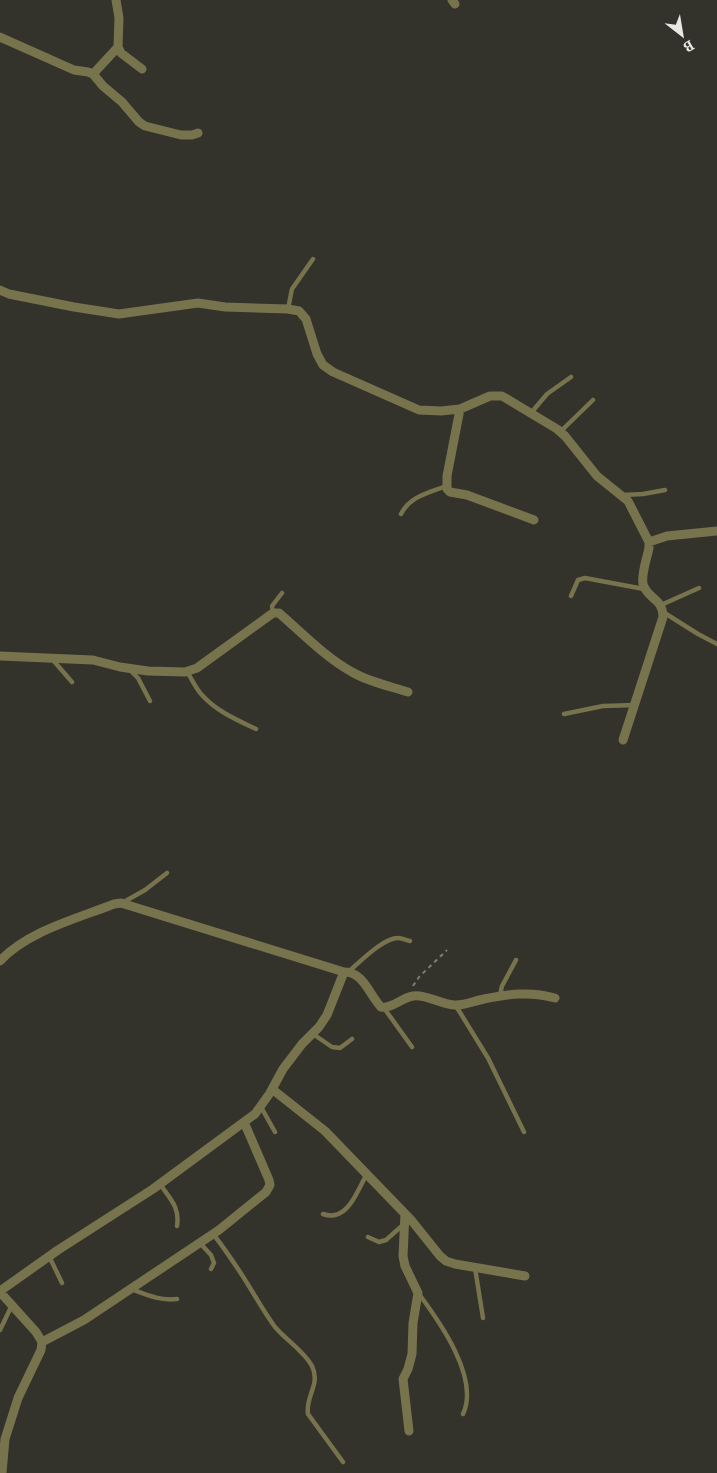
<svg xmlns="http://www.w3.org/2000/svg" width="717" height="1473" viewBox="0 0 717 1473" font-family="'Noto Serif',serif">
<rect width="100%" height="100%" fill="#33322b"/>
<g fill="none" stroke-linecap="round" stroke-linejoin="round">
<path stroke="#7e7d77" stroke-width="2" stroke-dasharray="4 4" stroke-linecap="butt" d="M413,986L419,977L447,950"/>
<path stroke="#77734d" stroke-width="4.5" d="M288,309L292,289L313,259
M531,413L547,394L571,377
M560,432L593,400
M623,495L643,494L665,490
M401,514C410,496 429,493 446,486
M571,596L578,580L585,578L644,589
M661,605L699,588
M663,612L698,634L717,644
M273,613L272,606L282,593
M52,659L72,682
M129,669L138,678L150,701
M187,672C192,679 196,689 202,695C216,711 237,720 256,729
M564,714L603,706L635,705
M122,903L145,890L167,873
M349,971C360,962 383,938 398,938C402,938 406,940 410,941
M500,995L502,986L516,960
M456,1006L488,1058L524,1132
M384,1008L412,1047
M313,1034L332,1047L340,1048L352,1039
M261,1107L275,1132
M160,1184C170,1199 180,1207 177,1226
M323,1214C326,1215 331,1216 335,1215C351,1212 359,1187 367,1174
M213,1234C222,1245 230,1257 238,1269C251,1288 261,1308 275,1327C286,1340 304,1351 312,1366C321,1385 305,1396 308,1414L343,1462
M368,1237L379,1242L386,1240L404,1224
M200,1243L211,1255L214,1263L211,1269
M49,1256L62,1283
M475,1268L483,1318
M131,1289C147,1295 160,1301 177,1299
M419,1294C439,1321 480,1378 463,1414
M0,1330L12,1305"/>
<path stroke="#77734d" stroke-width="9" d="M116,0L119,18L118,47L121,53L142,69
M452,0L455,4
M0,37L74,70L88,72L93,74L103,86L122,102L139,122L145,126L181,135H192L198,133
M93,74L118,47
M0,290L9,294L74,307L119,314L198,303L225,307L288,309L299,311L306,319L317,354L323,365L333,372L419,410L441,411L460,409L490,396H502L557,429L565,436L597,476L628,501L649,542V548C647,558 641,574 643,584C647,599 663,598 663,617L623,740
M460,409L447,476V489L450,492L467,495L534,520
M649,542L667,536L717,531
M0,656L93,660L120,667L148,671L185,672L197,668L273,613H279C302,633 325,657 352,672C369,682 389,686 408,692
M0,961C28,931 76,919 114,904L121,903L344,972C363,971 370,996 381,1007C392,1009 401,998 413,996C426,994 440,1004 454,1005C463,1006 474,1001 484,999C508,994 531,991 555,998
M272,1089L325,1131L412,1221L440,1256L446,1261L455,1264L525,1276
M405,1214L403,1256L405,1266L418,1293L413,1323L412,1354L408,1369L403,1379L409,1431
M0,1291L58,1250L153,1189L255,1114L270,1093L283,1069L302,1044L319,1027L327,1015L344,972
M0,1292L36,1332L42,1342L41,1350L18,1398L5,1439L2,1473
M42,1342L84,1320L219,1230L266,1192L270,1185L269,1180L244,1122"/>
</g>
<g transform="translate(682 35) rotate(149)" stroke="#33322b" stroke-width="4" paint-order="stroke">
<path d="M0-4L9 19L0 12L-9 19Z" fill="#e8e8e3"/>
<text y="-8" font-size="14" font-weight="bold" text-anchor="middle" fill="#e8e8e3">B</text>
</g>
</svg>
